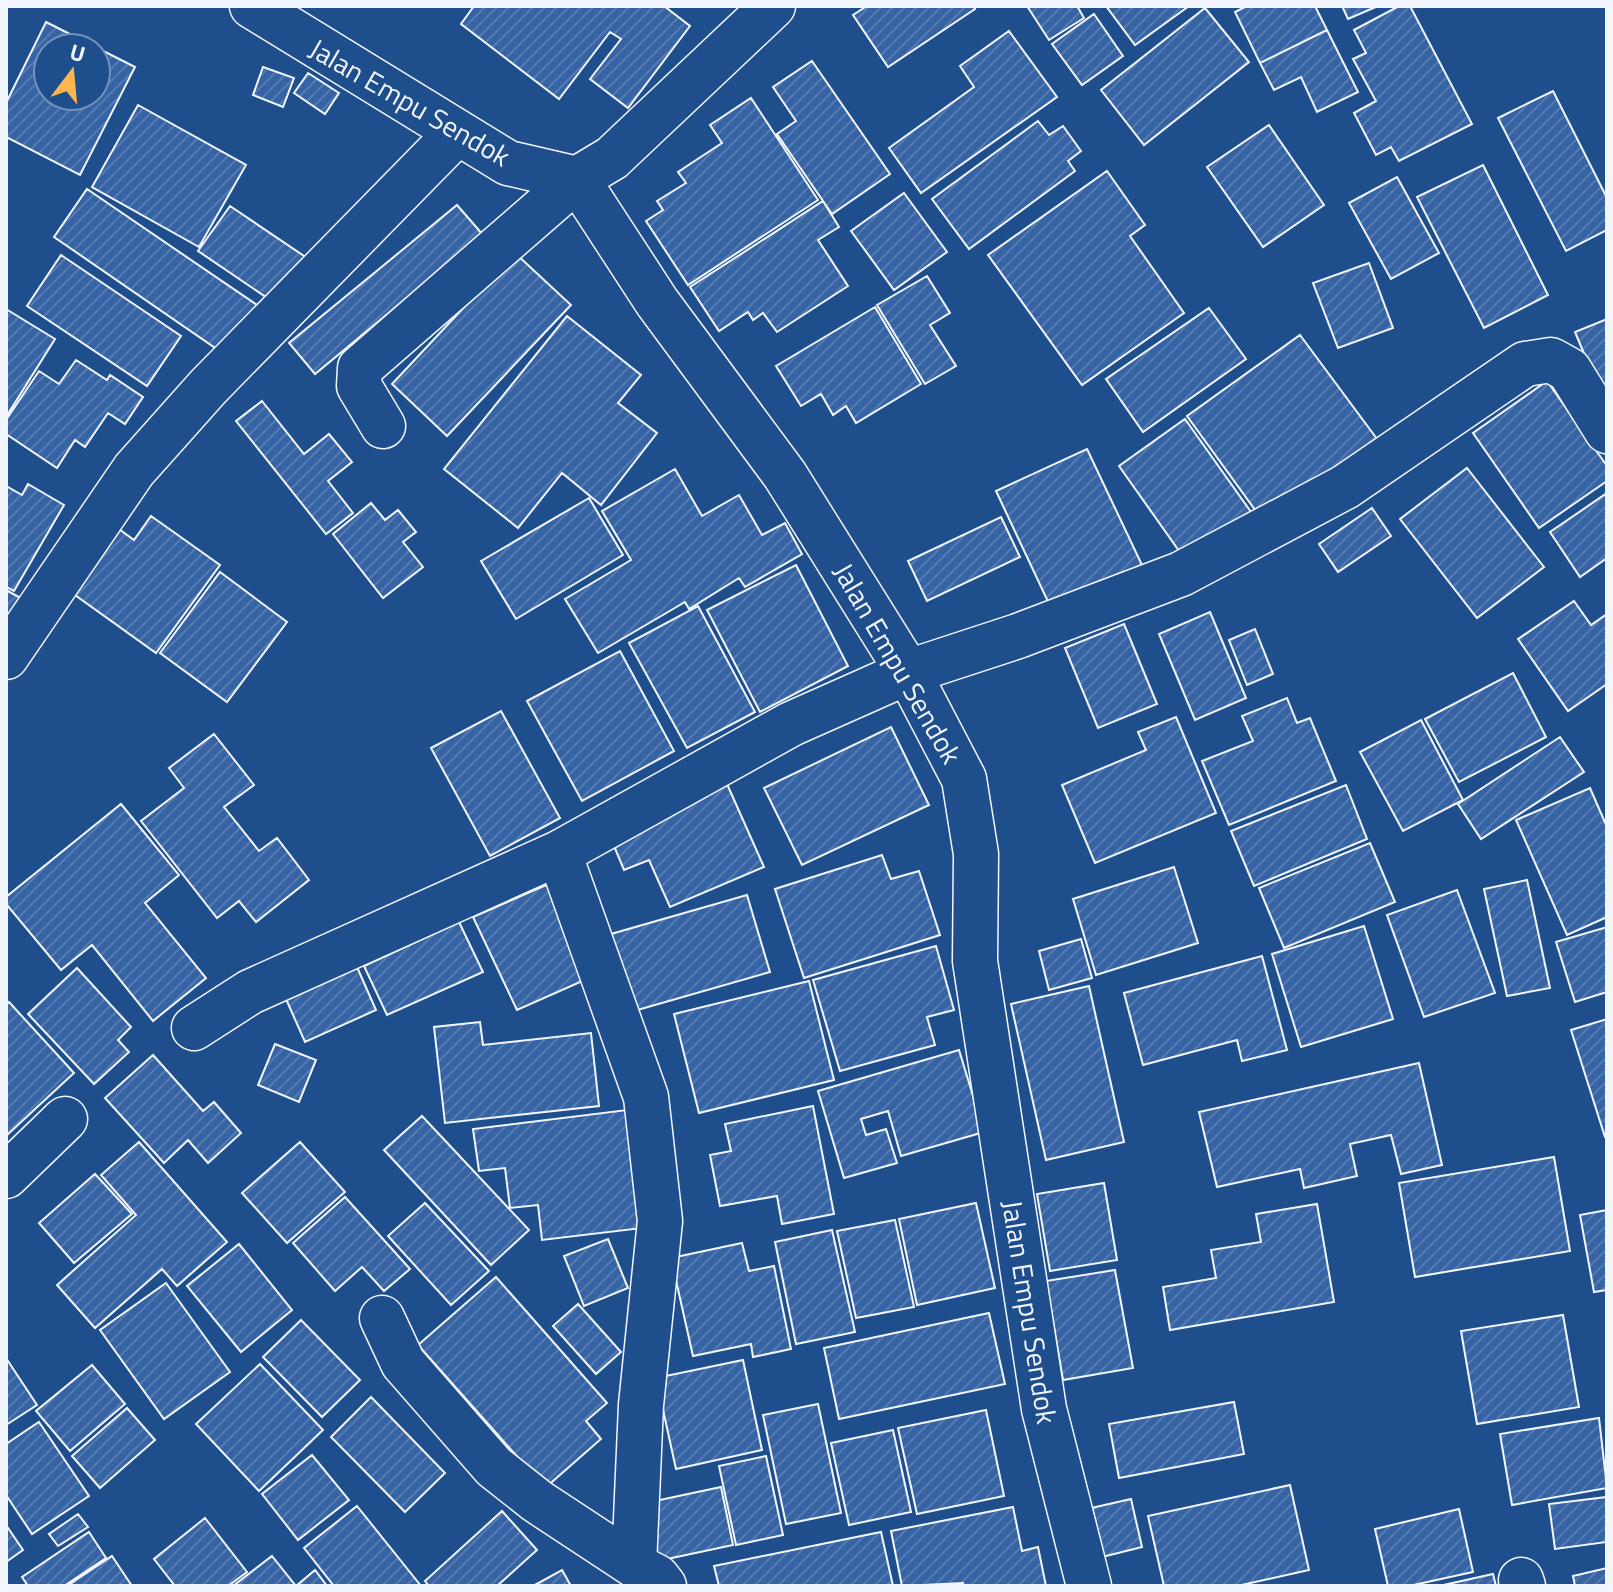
<svg xmlns="http://www.w3.org/2000/svg" width="1613" height="1592" viewBox="0 0 1613 1592" font-family="'Titillium Web',sans-serif">
<defs>
<pattern id="building-hatch" width="6" height="6" patternUnits="userSpaceOnUse" patternTransform="scale(2)"><rect width="6" height="6" fill="#3563a3"/><path d="M-1 1l2-2M0 6l6-6M5 7l2-2" fill="none" stroke="#537ab1"/></pattern>
</defs>
<rect width="100%" height="100%" fill="#1f4e8c"/>
<path fill="url(#building-hatch)" stroke="#f2f6ff" stroke-width="2" fill-rule="evenodd" d="M474,6H664L690,26L628,108L590,79L621,39L610,32L559,99L461,24Z
M867,6H973L975,9L888,67L853,15Z
M1027,6H1077L1084,18L1049,40Z
M1106,6H1189L1135,45Z
M1247,6H1315L1327,30L1260,63L1235,12Z
M1342,6H1378L1348,19Z
M1399,6H1410L1472,124L1399,161L1391,147L1376,155L1354,113L1376,101L1353,59L1366,53L1354,30Z
M1205,8L1249,62L1144,145L1101,90Z
M1094,14L1123,56L1082,85L1052,44Z
M46,22L135,67L80,175L6,137V103ZM48,48H96V96H48Z
M1327,30L1358,92L1317,112L1301,77L1274,90L1260,63Z
M1009,31L1057,97L921,193L889,148L974,87L960,66Z
M812,61L890,174L832,214L777,134L796,121L773,87Z
M263,67L294,78L283,107L253,95Z
M308,73L339,93L325,114L294,93Z
M1553,91L1607,198V230L1566,251L1498,118Z
M751,98L818,200L688,285L646,221L663,210L657,201L686,183L678,172L722,143L710,125Z
M138,105L246,165L199,247L92,187Z
M1038,121L1049,135L1063,126L1081,151L1068,161L1075,171L969,249L932,199Z
M1269,125L1324,205L1263,247L1207,167Z
M1483,165L1548,295L1484,328L1417,197Z
M1107,171L1145,225L1130,236L1184,313L1082,385L988,255Z
M1397,177L1439,253L1391,279L1349,203Z
M87,189L257,305L224,354L54,237Z
M904,193L947,252L894,290L851,231Z
M823,201L839,227L818,240L848,286L777,332L763,313L753,320L748,312L719,331L690,287Z
M457,205L483,235L315,374L289,343Z
M230,206L310,260L279,306L198,251Z
M515,253L571,305L447,436L392,384Z
M61,255L181,336L147,386L27,306Z
M1369,263L1393,328L1338,348L1313,283Z
M927,276L950,313L930,325L956,366L925,384L877,305Z
M875,307L921,384L856,423L846,406L833,415L821,394L801,406L776,366Z
M1209,308L1246,359L1143,432L1106,379Z
M6,309L55,339L6,417Z
M567,316L641,375L618,403L657,433L601,505L562,473L518,528L444,469Z
M1607,319V403L1605,404L1575,332Z
M1300,335L1380,443L1266,525L1187,416Z
M76,360L107,380L110,375L143,397L125,424L108,413L85,447L75,440L57,468L6,434V420L39,371L59,384Z
M1547,381L1607,466V481L1539,528L1473,433Z
M262,401L304,454L329,434L352,462L328,481L353,513L326,534L236,421Z
M1185,419L1256,519L1189,565L1119,466Z
M1087,449L1142,565L1051,608L996,491Z
M1467,468L1544,567L1477,618L1400,519Z
M675,469L702,516L739,495L762,535L785,523L802,554L745,587L739,578L689,609L685,602L598,653L565,599L631,560L602,511Z
M28,484L64,505L14,591L6,587V486L22,495Z
M1607,493V558L1580,577L1550,532Z
M589,498L623,555L516,619L481,561Z
M371,503L385,520L398,510L416,532L403,542L423,567L383,598L333,534Z
M1372,508L1391,536L1338,572L1319,544Z
M151,516L220,565L156,653L68,590L116,527L134,540Z
M1001,517L1020,557L927,601L908,561Z
M796,565L848,666L760,712L707,610Z
M220,572L287,622L227,702L160,653Z
M6,590L26,601L6,640Z
M1574,601L1591,625L1607,614V684L1568,711L1518,639Z
M698,606L755,712L687,748L629,643Z
M1210,612L1246,698L1195,720L1159,634Z
M1124,624L1157,704L1098,728L1065,648Z
M1255,629L1273,674L1247,685L1229,640Z
M620,651L674,751L582,801L527,701Z
M1513,673L1546,737L1459,782L1425,719Z
M1287,698L1297,723L1310,718L1336,781L1229,825L1202,761L1253,741L1242,716Z
M501,711L560,818L490,856L431,748Z
M1176,717L1216,813L1095,863L1062,785L1146,750L1138,732Z
M1421,720L1463,800L1403,831L1360,752Z
M891,727L929,805L802,865L764,788Z
M214,734L254,785L224,807L259,851L277,838L309,880L256,922L239,901L217,918L141,821L184,788L169,768Z
M1560,737L1584,772L1481,839L1458,804Z
M727,784L764,867L670,907L649,860L624,870L609,834Z
M1346,785L1367,839L1254,886L1231,831Z
M1590,788L1607,827V917L1567,935L1516,820Z
M121,804L179,875L145,903L206,978L153,1021L92,945L61,970L6,904V897Z
M1370,843L1395,902L1284,948L1259,888Z
M882,855L891,879L919,871L940,935L804,978L775,889Z
M1174,867L1198,943L1096,975L1073,899Z
M1527,880L1550,988L1507,996L1484,889Z
M553,882L596,975L517,1010L473,917Z
M1457,890L1495,993L1424,1017L1387,915Z
M747,895L770,972L634,1011L611,934Z
M459,922L483,972L387,1015L364,966Z
M1364,926L1393,1019L1301,1047L1272,954Z
M1607,927V992L1575,1002L1556,942Z
M1081,939L1092,978L1049,990L1039,951Z
M936,946L954,1010L927,1017L935,1045L840,1071L813,980Z
M1262,956L1287,1050L1242,1061L1237,1040L1143,1065L1124,993Z
M357,967L376,1010L305,1042L286,999Z
M77,968L131,1027L118,1040L129,1052L94,1084L28,1014Z
M809,981L834,1080L699,1113L674,1014Z
M1089,986L1124,1142L1046,1160L1011,1004Z
M9,1002L74,1073L6,1136V1005Z
M1607,1019V1137H1605L1571,1030Z
M480,1022L483,1045L591,1033L599,1106L445,1123L434,1027Z
M275,1044L316,1060L299,1102L258,1085Z
M959,1050L984,1132L901,1156L888,1111L861,1119L866,1135L886,1129L897,1163L844,1178L818,1091Z
M153,1055L203,1111L214,1102L241,1133L208,1163L188,1140L164,1163L105,1098Z
M1419,1063L1442,1165L1401,1174L1391,1135L1350,1144L1357,1176L1304,1188L1300,1169L1217,1187L1199,1112Z
M813,1106L834,1214L782,1224L777,1196L720,1206L710,1155L731,1151L725,1124Z
M635,1109L651,1227L542,1240L538,1205L510,1208L505,1168L479,1171L473,1129Z
M422,1116L529,1230L491,1265L384,1150Z
M139,1142L227,1242L177,1286L162,1269L95,1328L57,1285L136,1215L101,1175Z
M300,1142L345,1192L287,1243L242,1193Z
M1554,1157L1570,1251L1415,1277L1399,1183Z
M95,1174L132,1214L74,1263L39,1223Z
M1104,1183L1117,1260L1050,1271L1037,1194Z
M345,1197L410,1269L384,1291L362,1267L335,1291L293,1243Z
M425,1203L489,1271L451,1305L388,1236Z
M976,1203L995,1288L917,1305L899,1219Z
M1317,1204L1334,1302L1170,1330L1163,1287L1216,1278L1211,1250L1261,1242L1256,1214Z
M1607,1210V1290L1594,1292L1580,1215Z
M895,1220L914,1307L856,1318L837,1231Z
M832,1230L855,1332L796,1344L775,1242Z
M608,1239L628,1288L584,1306L564,1256Z
M742,1243L749,1271L774,1266L791,1349L753,1357L751,1344L693,1356L671,1258Z
M239,1244L292,1310L241,1352L187,1286Z
M1115,1270L1133,1368L1063,1380L1046,1281Z
M496,1277L607,1403L586,1421L601,1439L545,1488L418,1345Z
M166,1283L230,1372L164,1419L100,1330Z
M578,1304L621,1352L596,1374L553,1326Z
M989,1313L1005,1384L839,1419L824,1348Z
M1563,1315L1579,1407L1477,1424L1461,1331Z
M301,1320L360,1380L322,1417L263,1357Z
M6,1358L37,1405L6,1425Z
M743,1360L762,1450L676,1469L656,1378Z
M260,1364L323,1430L259,1491L196,1424Z
M92,1365L125,1404L70,1451L36,1411Z
M371,1397L445,1473L405,1512L331,1437Z
M1234,1402L1244,1454L1119,1478L1109,1424Z
M818,1404L841,1513L786,1524L763,1415Z
M127,1408L155,1440L100,1488L72,1456Z
M986,1410L1004,1496L917,1514L898,1428Z
M1599,1418L1607,1488L1512,1505L1500,1434Z
M39,1422L89,1496L32,1534L6,1495V1444Z
M893,1430L911,1512L849,1525L831,1443Z
M312,1455L349,1500L298,1540L262,1494Z
M766,1456L783,1535L736,1545L719,1466Z
M1290,1485L1309,1570L1237,1586H1164L1148,1516Z
M721,1487L733,1545L653,1562L641,1504Z
M1607,1497V1542L1555,1549L1549,1504Z
M1131,1499L1142,1547L1098,1558L1087,1509Z
M357,1506L421,1586H334L304,1548Z
M1013,1507L1022,1551L1038,1547L1046,1586H964L963,1583L902,1586L891,1531Z
M1459,1509L1473,1572L1409,1586H1388L1375,1529Z
M502,1511L537,1550L497,1586H429L425,1581Z
M78,1514L88,1527L58,1546L49,1534Z
M205,1518L247,1572L228,1586H175L154,1559Z
M6,1525L23,1550L6,1562Z
M89,1532L106,1558L64,1586H28L22,1577Z
M881,1532L893,1586H719L714,1566Z
M112,1556L132,1586H67Z
M272,1556L296,1586L315,1570L327,1586H233Z
M1607,1568V1586H1575L1573,1576Z
M562,1570L571,1586H533Z
M1493,1574L1496,1586H1439Z"/>
<g fill="none" stroke-linecap="round" stroke-linejoin="round">
<g stroke="#f2f6ff" stroke-width="47">
<path id="minor" d="M252,6L508,163L577,179L657,302L785,475L908,672L964,779L976,854L975,961L1044,1409L1089,1586
M383,426L359,386L360,368L577,179L612,158L773,6
M6,657L134,470L208,387L457,133
M559,853L646,1097L660,1221L641,1405L634,1565L657,1577L664,1586
M194,1028L250,992L559,853L791,724L908,672L1018,636L1181,574L1345,487L1525,364L1551,360L1569,370L1607,431
M6,1176L65,1119
M382,1318L403,1363L494,1467L537,1501L634,1565
M1521,1580L1523,1586"/>
</g>
<use href="#minor" stroke="#1f4e8c" stroke-width="44"/>
</g>
<g text-anchor="middle" dominant-baseline="central" stroke-width="6" stroke-linejoin="round" paint-order="stroke">
<g font-size="28" fill="#f2f6ff" stroke="#1f4e8c">
<text transform="translate(410 102) rotate(30)">Jalan Empu Sendok</text>
<text transform="translate(898 663) rotate(60)">Jalan Empu Sendok</text>
<text transform="translate(1030 1312) rotate(81)">Jalan Empu Sendok</text>
</g>
</g>
<rect width="1613" height="1592" fill="none" stroke="#f2f6ff" stroke-width="16"/>
<g transform="translate(72 72) rotate(16)"><circle r="38" fill="#1f4e8c" stroke="#7391ba" stroke-width="2"/>
<path d="M0-6L14 30L0 20L-14 30Z" fill="#ffb74d"/>
<text y="-12" font-size="22" font-weight="bold" text-anchor="middle" fill="#f2f6ff">U</text>
</g>
</svg>
